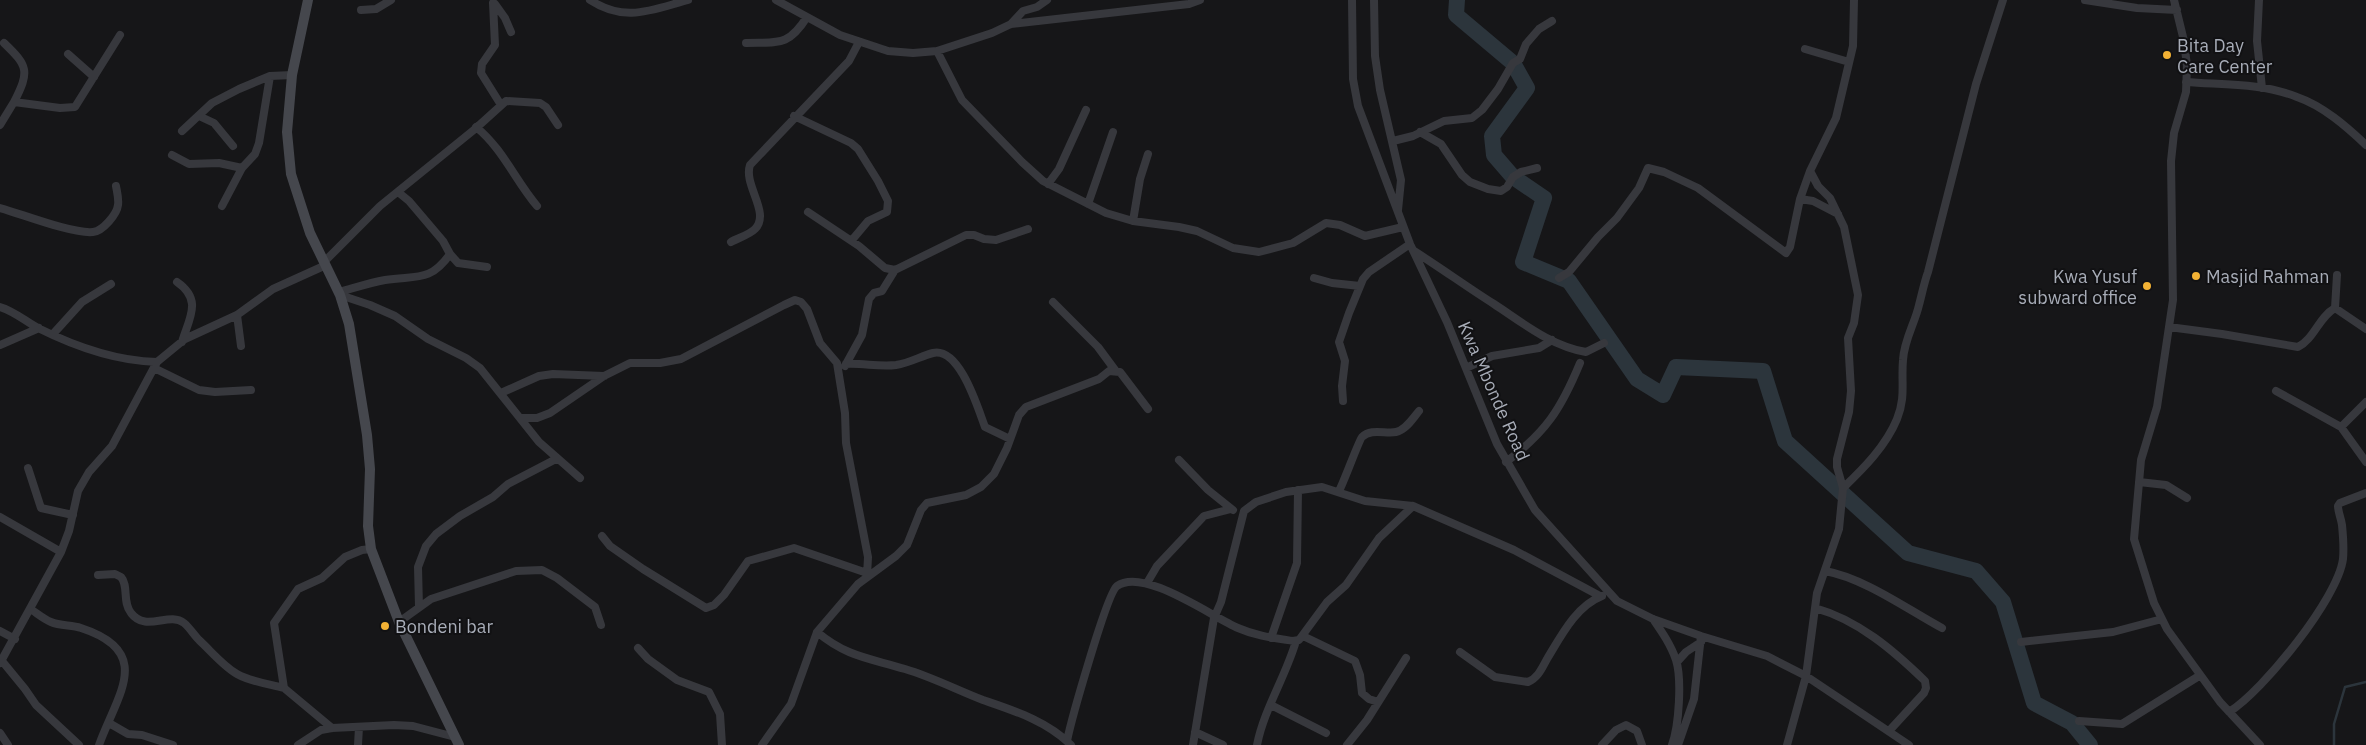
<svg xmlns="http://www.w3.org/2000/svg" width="2366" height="745" viewBox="0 0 2366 745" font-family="'IBM Plex Sans',sans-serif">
<rect width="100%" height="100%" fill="#161618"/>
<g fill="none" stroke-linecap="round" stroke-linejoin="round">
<path stroke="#2c353c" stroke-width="2.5" d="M2334,745V724L2345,687L2366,682"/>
<path stroke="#2c353c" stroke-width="16" d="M1457,0L1456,15L1513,63L1527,88L1492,136L1494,155L1513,177L1544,198L1523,262L1569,281L1637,379L1663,395L1676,367L1763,371L1785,441L1908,553L1976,571L2003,602L2034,703L2072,723L2090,745"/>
<path stroke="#37383d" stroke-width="8" d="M590,0C625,23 651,10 688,0
M776,0L840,35L888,51L913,53L937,51L992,33L1011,24L1189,4L1200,0
M1352,0L1353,79L1358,106L1410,244L1447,322L1497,444L1535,510L1617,601L1653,619L1701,636L1767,656L1806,676L1909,745
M1374,0L1375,56L1380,90L1401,180L1398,210
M2085,0L2137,8L2177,10
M2174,0L2184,41L2187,66L2186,92L2174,133L2171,161L2173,300L2157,407L2141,460L2134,539L2154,603L2167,629L2220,702L2260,745
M2259,0L2257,41L2262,88
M493,3L495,45L482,64L481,73L501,105
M495,4L505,18L511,32
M361,10L376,9L391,0
M1011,24L1023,11L1037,7L1047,0
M4,43C28,66 30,71 14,102
M746,43C778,42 788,47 807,17
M1805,49L1849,62
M937,51L962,100L1022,162L1043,181L1106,213L1133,221L1179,227L1197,231L1233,248L1259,252L1293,243L1326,223L1340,225L1365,236L1403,227
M68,54L94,77
M2186,82C2223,85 2262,83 2297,97C2323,106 2346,126 2366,145
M199,116L214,123L233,146
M794,116L851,143L858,149L878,181L888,201L887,212L868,221L852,240
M0,125L14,102L60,108L75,107L120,35
M476,127C503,149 515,180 537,206
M182,131L212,103L239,89L270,76L292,75
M1420,132L1441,144L1462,175L1470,182L1488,189L1501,191L1507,187L1513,177L1521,172L1537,168
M1393,141L1413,136L1444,121L1472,118L1482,110L1498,89L1513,63L1520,59L1526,44L1539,29L1552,21
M172,155L189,164L219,163L242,168
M1048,184L1059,169L1086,110
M398,192L409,201L443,241L450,254L458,263L487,267
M1800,199L1813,201L1838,214
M1088,204L1113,132
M222,206L242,168L255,154L259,143L270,76
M0,208C22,214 72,234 93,232C103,231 117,214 118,205C119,199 117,192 116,186
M808,212L859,246L885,268L895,270L966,235H974L984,239L996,240L1028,229
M1133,221L1140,179L1148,154
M731,242C738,238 749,235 755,229C771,213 743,185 750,165L849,61L859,42
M1414,251C1441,268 1467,287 1494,304C1523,323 1551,346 1586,352L1604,343
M324,262L380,206L475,129L506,101L540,103L546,107L558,125
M2337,275L2335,308L2366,329
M1314,278L1332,283L1360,286
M1559,278L1569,272L1598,237L1617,218L1639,188L1648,168L1664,172L1698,188L1786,253L1790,247L1800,199L1810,171
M177,282C203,300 189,318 182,342
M339,292C354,288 369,283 385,280C415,275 430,283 450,254
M340,295L370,305L395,316L428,339L466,358L480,368L539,442L580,478
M1053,302L1098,347L1115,370
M0,307C14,311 25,321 38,328C74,346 117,361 157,362
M237,315L241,346
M2169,327L2222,334L2298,347C2314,339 2319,317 2335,308
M53,334L82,302L111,284
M0,345L39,328
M846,364C863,363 879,367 896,365C910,363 921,356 933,353C960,347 978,409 985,427L1010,439
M845,366L862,335L869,299L874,293L882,291L895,270
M154,368L199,390L215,392L251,390
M1466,368L1492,356L1539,348L1552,340
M2276,391L2341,427L2366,462
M501,393L539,376L553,374L604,376
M1343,401L1342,386L1345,361L1339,342L1349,313L1363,279L1369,272L1410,244
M520,418H537L550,413L604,376L630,363H660L681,359L784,305L795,300L801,302L807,309L820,343L837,363L845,413L846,443L868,557L867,576
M2341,427L2366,402
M1179,460L1208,490L1233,510
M1506,462C1546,432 1561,409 1580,363
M28,468L41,508L73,515
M2139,482L2166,485L2187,498
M1843,488L1837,467V459L1849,412L1851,391L1848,338L1854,323L1858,295L1844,227L1830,198L1818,186L1810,171L1836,118L1853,46L1854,0
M1339,491C1344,482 1359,440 1362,437C1371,428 1385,434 1396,432C1406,430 1413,418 1419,411
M0,517L61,552
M602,536L610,546L643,569L706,608L714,605L724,595L748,561L794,548L867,573
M1825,571C1864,578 1907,609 1942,628
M98,575L115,574L121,577C129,586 122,602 131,613C146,633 169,611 184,623C190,628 194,635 199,640C211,651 223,666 237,674C251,682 269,684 284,688
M1147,583L1157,566L1204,516L1231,509
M419,607L418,567L426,546L436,534L460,516L493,497L508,484L556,459
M1815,608C1858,620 1893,650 1925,681L1926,688L1924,693L1889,731
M32,610C38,614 44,619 51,622C60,626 71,625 81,628C155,652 117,695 99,745
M1653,619C1662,632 1671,645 1676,660C1682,679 1679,726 1672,745
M399,622L431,599L516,571L542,570L557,578L595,607L601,625
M0,631L15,639
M817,632C847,657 869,658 905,669C932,677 957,690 983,700C1015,711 1047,721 1071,745
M1303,636L1355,661L1360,675L1362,693L1369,699L1378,702
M1271,638L1297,563L1298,490
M2021,642L2113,632L2162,619
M638,648L648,659L677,680L709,692L720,714L722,745
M1460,652L1495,677L1528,682C1538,678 1542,668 1547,659C1561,636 1576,606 1602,596
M2,661L25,689L36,705L79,745
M1677,662L1686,652L1701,642
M0,663L61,552L69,531L78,491L89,472L112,446L157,362L185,339L237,315L273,289L326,265
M1271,705L1326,733
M2229,712C2263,691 2338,598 2343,559C2344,548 2343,535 2342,525C2341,518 2338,512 2338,506L2340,503L2366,493
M2079,721L2122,724L2199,676
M109,723L128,734L142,735L173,745
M332,728L284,688L274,623L298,589L322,578L345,557L362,550L371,549
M1195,732L1223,745
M0,733L8,745
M1067,741C1071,721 1107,593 1117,586C1144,567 1212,617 1238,628C1256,636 1274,638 1293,641L1299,640L1327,602L1346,585L1379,538L1413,506
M298,745L321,730L332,728L394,725L413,726L455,737
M358,745L359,727
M762,745L791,704L817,632L858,584L896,556L907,545L921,510L927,503L966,495L981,487L994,474L1007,448L1019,415L1026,407L1099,379L1109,371L1120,372L1148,409
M1193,745L1214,618L1221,602L1244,511L1256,502L1286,492L1322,487L1365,501L1413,506L1514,550L1600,596
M1257,745C1264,709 1286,676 1296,641
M1347,745L1367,720L1406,658
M1602,745L1616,730L1626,725L1637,731L1642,745
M1678,745L1694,699L1701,636
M1787,745L1806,676L1817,593L1839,529L1843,488C1863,469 1886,446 1897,419C1906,397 1901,382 1903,360C1904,340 1915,323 1919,305C1922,294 1924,283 1928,272L1976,84L2003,0"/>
<path stroke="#45474d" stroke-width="10" d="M308,0L292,75L287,132L291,174L310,233L340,295L349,324L367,435L370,469L368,526L371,549L399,622L459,745"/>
</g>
<g fill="#f2b134" stroke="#111113" stroke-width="2">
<circle cx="2167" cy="55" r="5"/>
<circle cx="2196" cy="276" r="5"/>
<circle cx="2147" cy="286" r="5"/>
<circle cx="385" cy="626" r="5"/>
</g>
<g text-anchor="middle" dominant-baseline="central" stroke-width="4" stroke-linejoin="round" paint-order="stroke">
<g font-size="18" fill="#a8adb8" stroke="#111113" text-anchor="start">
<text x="2177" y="45">Bita Day<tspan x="2177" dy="21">Care Center</tspan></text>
<text x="2137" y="276" text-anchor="end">Kwa Yusuf<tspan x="2137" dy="21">subward office</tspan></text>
<text x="2206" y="276">Masjid Rahman</text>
<text x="395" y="626">Bondeni bar</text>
</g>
<g font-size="18" fill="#a8adb8" stroke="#111113">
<text transform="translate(1494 391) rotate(66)">Kwa Mbonde Road</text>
</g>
</g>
</svg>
